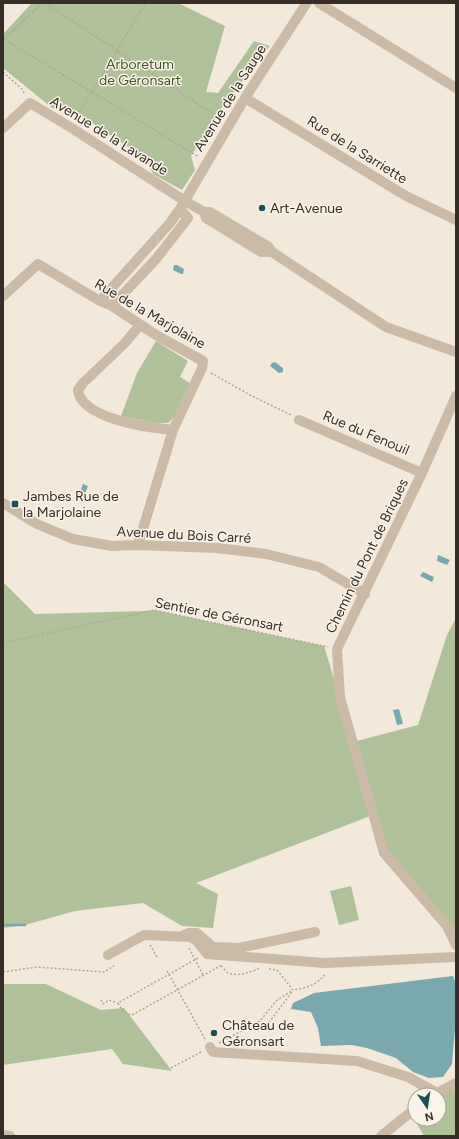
<svg xmlns="http://www.w3.org/2000/svg" width="459" height="1139" viewBox="0 0 459 1139" font-family="Figtree,sans-serif">
<rect width="100%" height="100%" fill="#f2e9da"/>
<path fill="#b0c19a" d="M32,3H178L225,26L206,92L218,93L254,41L270,46L223,106L191,156L195,170L182,190L153,174L146,159L76,112L52,108L3,68V34Z
M156,341L188,361L180,377L190,383L174,417L168,423H154L121,416L137,373Z
M3,582L35,614L146,611L154,610L324,646L353,742L418,725L447,635L456,618V945L384,853L373,815L196,883L218,894L213,928L182,926L143,903L75,911L25,925L3,928Z
M351,886L359,920L339,925L330,891Z
M3,984H46L101,1010L124,1008L172,1071L123,1064L112,1049L3,1065Z
M456,1083V1136H424L410,1112L415,1109V1119H439V1095Z"/>
<path fill="#79a8af" d="M174,265H177L184,269L183,274H181L173,270Z
M275,362L283,368V372L279,373L270,366L272,363Z
M83,484L88,486L84,497L79,495Z
M438,555L450,560L447,565L437,561Z
M423,572L434,577L432,582L420,576Z
M399,709L403,724L397,725L393,710Z
M453,976L456,984V1017L452,1064L443,1077L429,1078L413,1072L396,1058L367,1048L352,1045L321,1046L318,1028L311,1012L291,1009L293,1003L314,993Z"/>
<g fill="none" stroke-linecap="round" stroke-linejoin="round">
<path stroke="#79a8af" stroke-width="2.5" d="M3,925H25"/>
<path stroke="#b6a490" stroke-width="1.5" stroke-dasharray="2 2" stroke-linecap="butt" d="M45,3L221,119
M4,39L199,157
M3,40L42,3
M3,72L22,89L25,95
M75,119L146,3
M211,373L250,395L291,415
M3,643L154,610L328,647
M150,945L157,957
M189,948L203,975
M198,958L118,1003L124,1013L132,1015L222,965
M221,966C223,968 226,971 228,973C238,977 251,972 260,968
M269,969L277,970L293,990C306,988 318,985 326,973
M167,971L205,1039
M3,972L37,967L104,972L114,966
M101,1000L103,1004L109,1000L118,1003
M264,1029L292,992
M236,1035L237,1038
M219,1043L260,1021L276,1001L293,990
M171,1068L201,1052"/>
<path stroke="#cabaa6" stroke-width="10" d="M319,3L456,88
M245,98L406,196L456,220
M3,128L30,103L70,127L185,201L204,212H210L269,247L272,252H261L206,218L204,212
M272,252L386,327L456,352
M3,296L38,264L100,301L112,306L156,335L203,361L202,368L173,430L138,545
M100,301L170,223L180,209L245,98L306,4
M112,306L156,259L188,218L180,209
M140,325L124,344L83,383L78,390C81,419 150,428 173,430
M456,396L422,473L337,649L340,697L384,853L447,926L456,945
M299,420L422,473
M3,503L37,524L73,539L112,546L138,545L217,548L266,554L319,567L365,594
M184,935L189,933H197L213,947L239,948L315,932
M108,955L144,935L190,937L197,941L207,954L325,963L456,957
M210,1047L213,1052L357,1061L408,1077L437,1093
M434,1095L456,1083
M3,1135L10,1136
M381,1136L415,1109"/>
</g>
<g fill="#1c4e58" stroke="#faf3e7" stroke-width="1.5">
<circle cx="262" cy="208" r="4"/>
<rect x="11" y="500" width="8" height="8" rx="2"/>
<circle cx="214" cy="1033" r="4"/>
</g>
<g text-anchor="middle" dominant-baseline="central" stroke-width="3" stroke-linejoin="round" paint-order="stroke">
<g font-size="14" fill="#41552b" stroke="#faf3e7">
<text x="140" y="64">Arboretum<tspan x="140" dy="16">de Géronsart</tspan></text>
</g>
<g font-size="14" fill="#362d27" stroke="#faf3e7">
<text transform="translate(230 98) rotate(-58)">Avenue de la Sauge</text>
<text transform="translate(109 136) rotate(32)">Avenue de la Lavande</text>
<text transform="translate(357 150) rotate(32)">Rue de la Sarriette</text>
<text transform="translate(150 314) rotate(30)">Rue de la Marjolaine</text>
<text transform="translate(366 433) rotate(23)">Rue du Fenouil</text>
<text transform="translate(184 535) rotate(3)">Avenue du Bois Carré</text>
<text transform="translate(367 556) rotate(-64)">Chemin du Pont de Briques</text>
<text transform="translate(219 615) rotate(11)">Sentier de Géronsart</text>
</g>
<g font-size="14" fill="#362d27" stroke="#faf3e7" text-anchor="start">
<text x="270" y="208">Art-Avenue</text>
<text x="23" y="496">Jambes Rue de<tspan x="23" dy="16">la Marjolaine</tspan></text>
<text x="222" y="1025">Château de<tspan x="222" dy="16">Géronsart</tspan></text>
</g>
</g>
<rect width="459" height="1139" fill="none" stroke="#362d27" stroke-width="8"/>
<g transform="translate(427 1107) rotate(167)"><circle r="19" fill="#faf3e7" stroke="#aca49a"/>
<path d="M0-3L7 15L0 10L-7 15Z" fill="#1c4e58"/>
<text y="-6" font-size="11" font-weight="bold" text-anchor="middle" fill="#362d27">N</text>
</g>
</svg>
